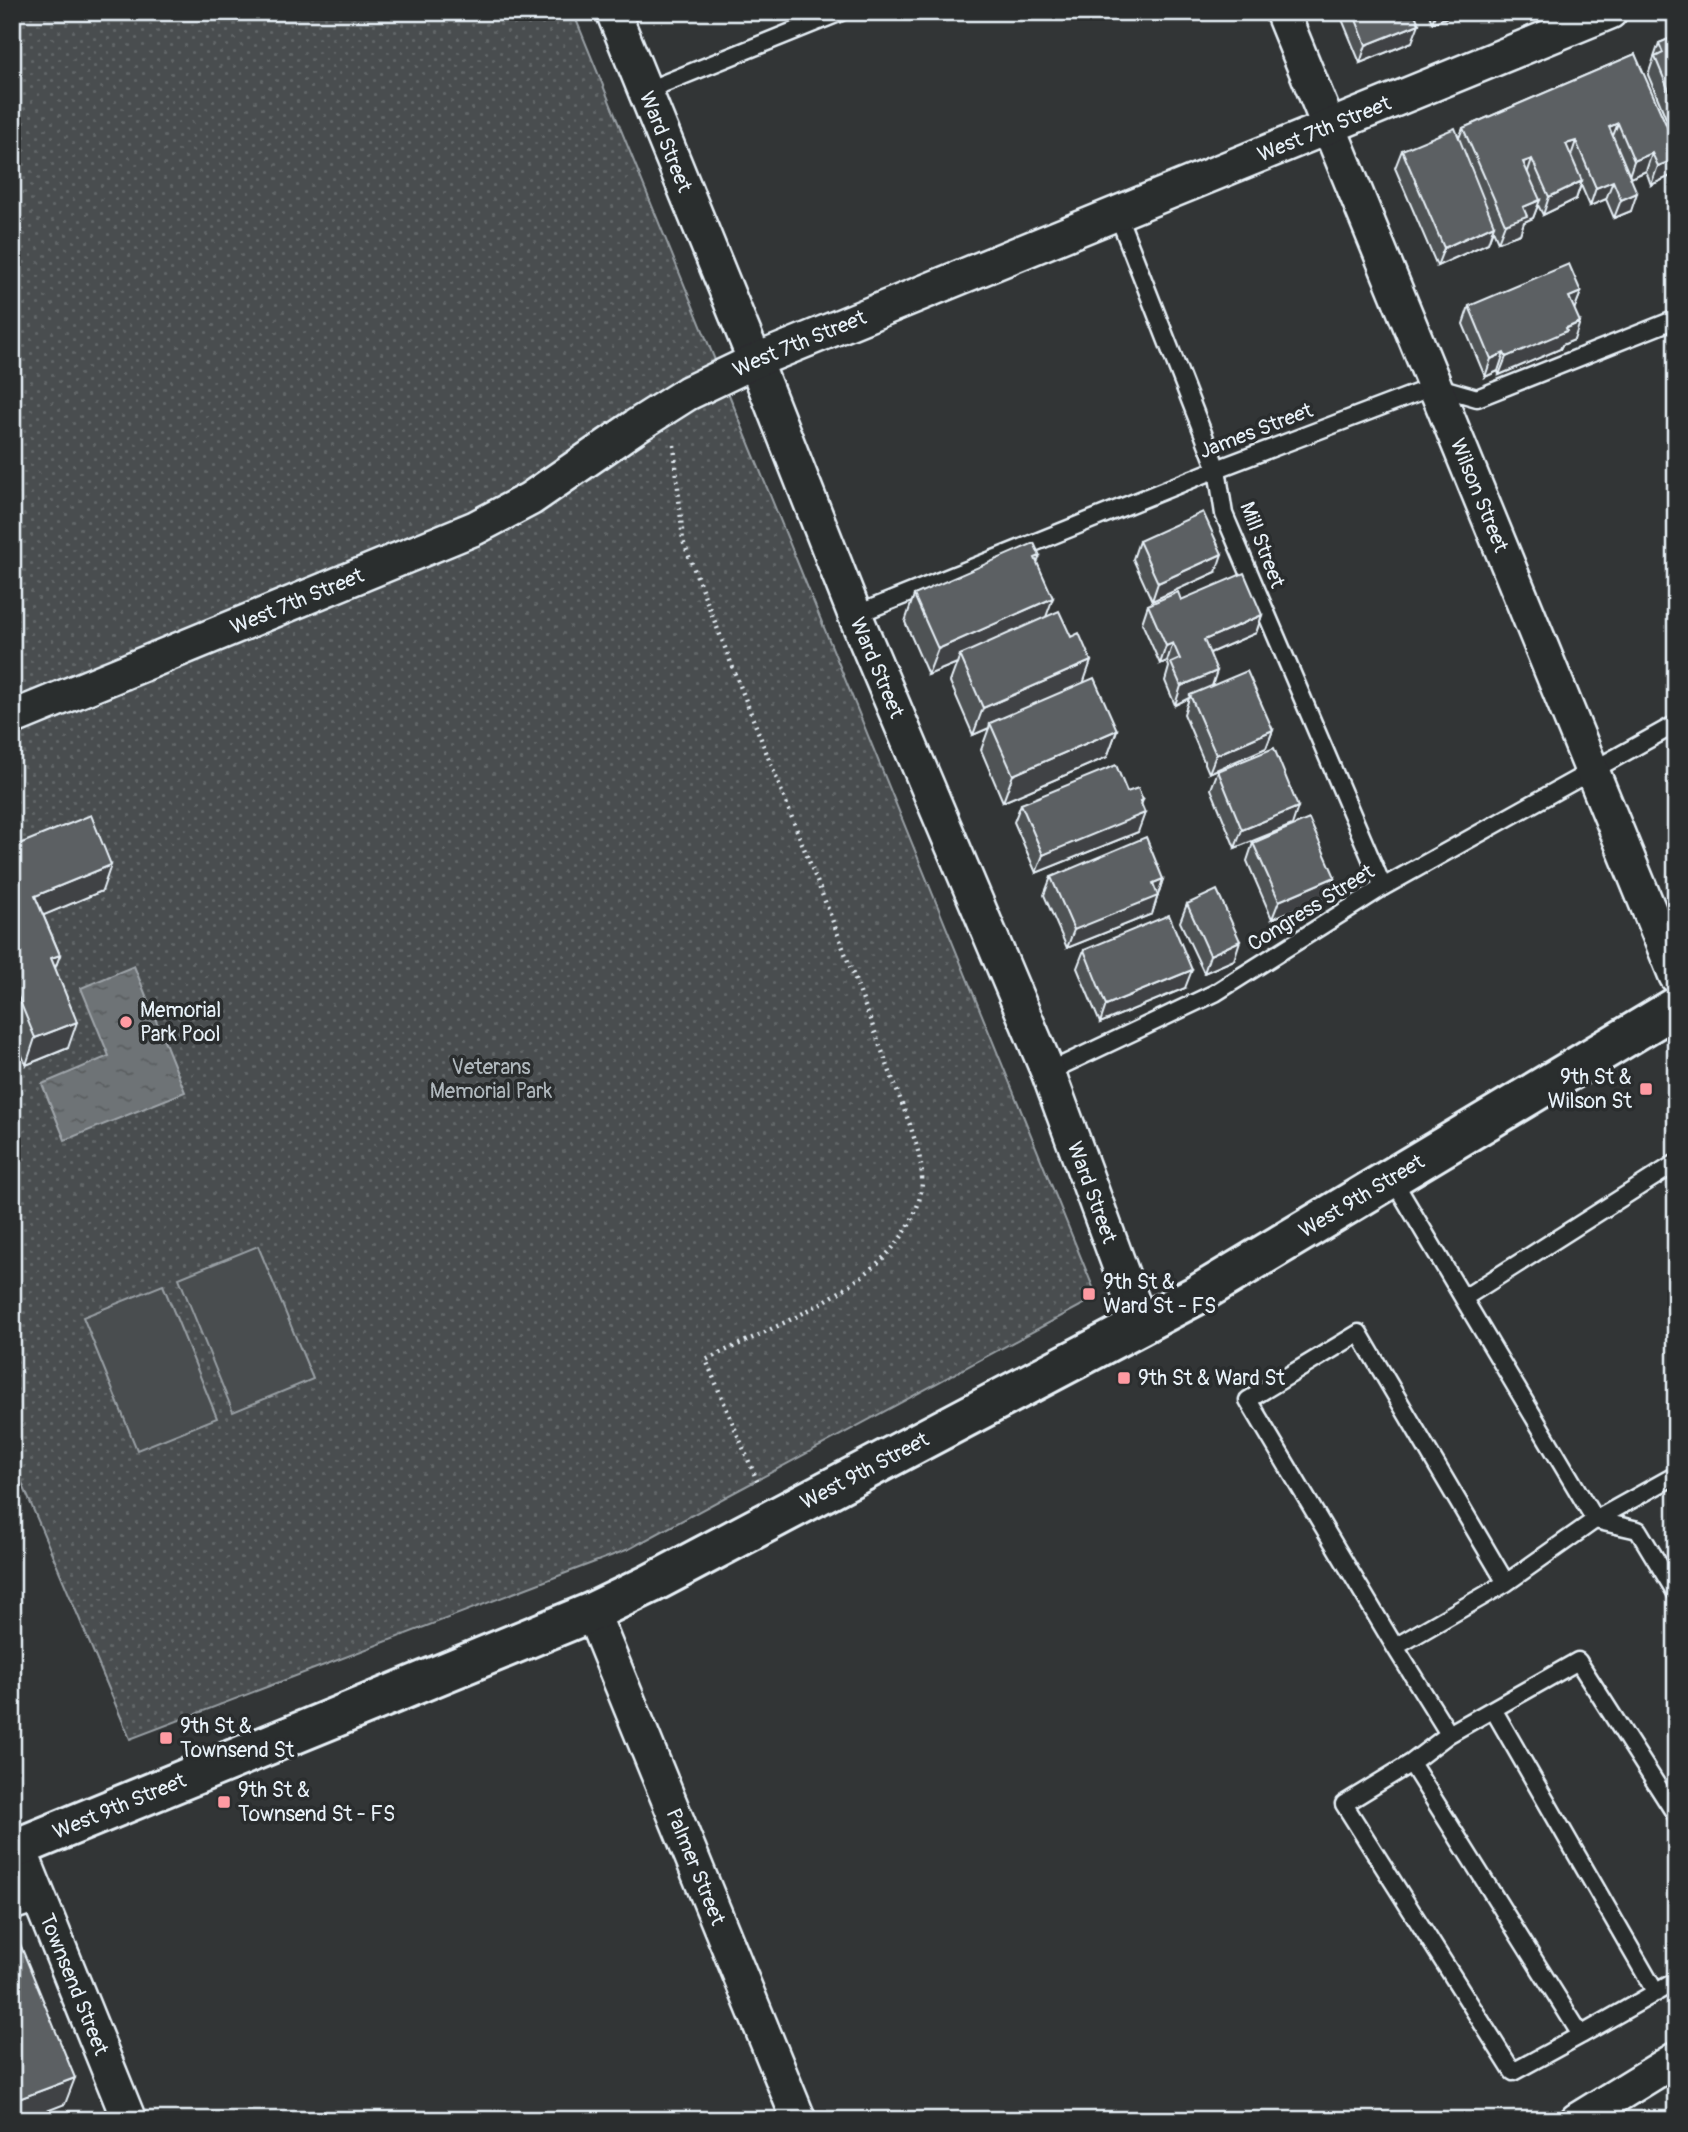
<svg xmlns="http://www.w3.org/2000/svg" width="1688" height="2132" viewBox="0 0 1688 2132" font-family="Pangolin,sans-serif">
<defs>
<pattern id="park-dots" width="8" height="8" patternUnits="userSpaceOnUse" patternTransform="scale(1.75)"><rect width="8" height="8" fill="#494d4f"/><path d="M2 2h.1M6 6h.1" fill="none" stroke="#636769" stroke-width="1.8" stroke-linecap="round"/></pattern>
<pattern id="water-ripples" width="26" height="14" patternUnits="userSpaceOnUse" patternTransform="scale(1.75)"><rect width="26" height="14" fill="#6e7376"/><path d="M2 4q2-2 4 0t4 0M15 11q2-2 4 0t4 0" fill="none" stroke="#5a5e60"/></pattern>
</defs>
<rect width="100%" height="100%" fill="#323536"/>
<filter id="ink" filterUnits="userSpaceOnUse"><feTurbulence type="fractalNoise" baseFrequency=".0143" numOctaves="2"/><feDisplacementMap in="SourceGraphic" scale="14" xChannelSelector="R" yChannelSelector="G"/><feConvolveMatrix kernelMatrix="1 2 1 2 8 2 1 2 1" color-interpolation-filters="sRGB"/></filter>
<g filter="url(#ink)">
<path fill="url(#park-dots)" stroke="#989fa4" stroke-width="2" d="M12,12H573L1097,1297L629,1549L130,1739L12,1459Z"/>
<path fill="#494d4f" stroke="#989fa4" stroke-width="2" d="M258,1246L313,1379L233,1412L179,1278Z
M163,1285L217,1418L137,1450L83,1317Z"/>
<path fill="url(#water-ripples)" stroke="#9fa5aa" stroke-width="2" d="M134,966L185,1092L65,1140L42,1084L109,1056L81,988Z"/>
<g fill="none" stroke-linecap="round" stroke-linejoin="round">
<g stroke="#e8f1f8" stroke-width="21">
<path id="service" d="M645,91L841,12
M1117,213L1217,469L1224,514L1383,887
M855,615L1217,469L1435,386L1477,398L1676,319
M1048,1072L1215,993L1383,887L1676,724
M1392,1178L1595,1520L1638,1530L1676,1593
M1464,1298L1676,1163
M1506,1583L1359,1333L1248,1400L1395,1647L1506,1583L1595,1520L1676,1475
M1395,1647L1449,1734
M1493,1709L1656,1993
M1411,1763L1344,1804L1513,2072L1581,2035
M1676,1815L1578,1661L1449,1734L1411,1763L1581,2035L1676,1981
M12,1912L41,1902"/>
</g>
<g stroke="#e8f1f8" stroke-width="38">
<g id="minor">
<path id="s1" d="M613,12L755,361L855,615L1048,1072L1141,1325"/>
<path id="s2" d="M1282,12L1676,976"/>
<path id="s3" d="M12,718L475,528L530,499L636,426L688,393L755,361L1610,12"/>
<path id="s4" d="M592,1612L799,2120"/>
<path id="s5" d="M19,1848L129,2120"/>
<path d="M1577,2120L1676,2059"/>
</g>
</g>
<g stroke="#e8f1f8" stroke-width="44">
<g id="primary">
<path id="s6" d="M12,1850L592,1612L650,1584L1195,1296L1676,1007"/>
</g>
</g>
<path stroke="#e8f1f8" stroke-width="4.5" stroke-dasharray="2 5" stroke-linecap="butt" d="M674,445L683,541L837,932L910,1125C916,1144 923,1163 922,1183C915,1276 777,1324 706,1360L758,1483"/>
<use href="#service" stroke="#2a2d2e" stroke-width="16"/>
<use href="#minor" stroke="#2a2d2e" stroke-width="33"/>
<use href="#primary" stroke="#2a2d2e" stroke-width="38"/>
</g>
<path fill="#4f5355" stroke="#e8f1f8" stroke-width="2" d="M1339,12H1414L1412,42L1360,63Z
M1428,12H1461L1432,23Z
M1676,36V142L1648,75L1659,43Z
M1635,54L1673,175L1651,185L1646,171L1631,178V211L1614,218L1606,199L1590,206L1581,185L1576,199L1543,215L1538,205L1533,218L1524,222L1520,234L1498,242L1493,230L1488,243L1437,266L1395,168L1402,150L1459,138L1463,128Z
M1581,292L1574,309V340L1562,345L1560,349L1499,375L1498,371L1485,377L1463,324L1469,306Z
M1139,541L1216,572L1152,601L1133,559Z
M1040,556L1037,563L1046,617L1071,637L1091,661L1083,682L1117,730L1107,757L1003,802L981,750L989,728L973,735L950,682L957,663L928,675L905,622L914,595Z
M1181,600L1262,615L1256,633L1210,653L1212,686L1273,730L1266,748L1209,773L1184,714L1189,698L1175,705L1165,681L1169,667L1167,661L1160,664L1142,623L1148,605Z
M1218,771L1292,825L1235,848L1211,789Z
M1127,792L1141,805L1138,832L1036,873L1014,822L1021,804Z
M1253,843L1328,895L1272,919L1247,861Z
M12,847L102,891L43,915L60,955L55,968L68,1048L26,1065L12,1033Z
M1051,877L1163,879L1152,914L1067,948L1044,895Z
M1187,904L1234,960L1204,973L1180,922Z
M1084,950L1185,988L1100,1023L1077,968Z"/>
<path fill="#404345" stroke="#e8f1f8" stroke-width="2" d="M1436,12H1461L1432,23Z
M1419,24L1412,42L1360,63L1366,45Z
M1618,123L1611,141L1609,127Z
M1576,141L1570,159L1566,144Z
M1652,153L1646,171L1628,179L1634,161Z
M1532,159L1526,177L1523,162Z
M1676,159V169L1673,175L1651,185L1658,166Z
M1582,181L1576,199L1543,215L1549,197Z
M1613,181L1606,199L1590,206L1596,188Z
M1637,193L1631,211L1614,218L1621,200Z
M1540,200L1533,218L1524,222L1520,234L1498,242L1505,224L1523,207Z
M1494,225L1488,243L1437,266L1444,248Z
M1581,292L1574,310L1569,297Z
M1580,322L1574,340L1562,345L1560,349L1499,375L1506,357Z
M1504,353L1498,371L1485,377L1491,359Z
M1222,554L1216,572L1152,601L1158,583Z
M1053,598L1043,625L960,655L957,663L928,675L938,649Z
M1262,615L1256,633L1198,658L1204,640Z
M1173,643L1167,661L1160,664L1166,646Z
M1091,661L1082,687L990,723L989,728L973,735L983,708Z
M1217,671L1211,689L1190,695L1189,698L1175,705L1181,686Z
M1117,730L1107,757L1003,802L1013,775Z
M1273,730L1266,748L1209,773L1216,755Z
M1143,800L1137,816L1145,813L1138,832L1036,873L1043,855Z
M1298,807L1292,825L1235,848L1242,830Z
M111,865L102,891L25,923L35,896Z
M1335,877L1328,895L1272,919L1279,901Z
M1163,879L1152,914L1067,948L1074,930L1153,883Z
M1240,941L1234,960L1204,973L1210,955Z
M60,955L50,982L51,958Z
M1192,970L1185,988L1100,1023L1106,1005Z
M77,1022L68,1048L26,1065L35,1038Z
M75,2078L65,2104L24,2120H12L13,2101Z"/>
<path fill="#5c6063" stroke="#e8f1f8" stroke-width="2" d="M1353,12H1414L1419,24L1366,45Z
M1676,36V108L1655,57L1663,53L1659,43Z
M1635,54L1676,147V159L1658,166L1652,153L1634,161L1618,123L1609,127L1637,193L1621,200L1613,181L1596,188L1576,141L1566,144L1582,181L1549,197L1532,159L1523,162L1540,200L1523,207L1527,216L1505,224L1463,128Z
M1455,128L1494,225L1444,248L1402,150Z
M1569,264L1581,292L1569,297L1580,322L1566,328L1567,331L1506,357L1504,353L1491,359L1469,306Z
M1203,512L1222,554L1158,583L1139,541Z
M1034,543L1040,556L1035,558L1053,598L938,649L914,595Z
M1244,573L1262,615L1204,640L1217,671L1181,686L1171,663L1180,659L1173,643L1166,646L1148,605L1178,592L1181,600Z
M1059,611L1071,637L1079,633L1091,661L983,708L960,655Z
M1247,671L1273,730L1216,755L1190,695Z
M1094,678L1117,730L1013,775L990,723Z
M1274,748L1298,807L1242,830L1218,771Z
M1116,765L1127,792L1138,788L1143,800L1140,801L1145,813L1043,855L1021,804Z
M91,815L111,865L35,896L60,955L51,958L77,1022L35,1038L12,982V847Z
M1309,819L1335,877L1279,901L1253,843Z
M1146,837L1163,879L1153,883L1158,896L1074,930L1051,877Z
M1217,890L1240,941L1210,955L1187,904Z
M1169,915L1192,970L1106,1005L1084,950Z
M20,1944L75,2078L13,2101L20,2120H12V1948Z"/>
</g>
<g fill="#ff9aa2" stroke="#2a2d2e" stroke-width="2.5">
<circle cx="126" cy="1022" r="7"/>
<rect x="1639" y="1082" width="14" height="14" rx="3.5"/>
<rect x="1082" y="1287" width="14" height="14" rx="3.5"/>
<rect x="1117" y="1371" width="14" height="14" rx="3.5"/>
<rect x="159" y="1731" width="14" height="14" rx="3.5"/>
<rect x="217" y="1795" width="14" height="14" rx="3.5"/>
</g>
<g text-anchor="middle" dominant-baseline="central" stroke-width="7" stroke-linejoin="round" paint-order="stroke">
<g font-size="21" fill="#e8f1f8" stroke="#2a2d2e">
<text stroke="none"><textPath href="#s3" startOffset="1442">West 7th Street</textPath></text>
<text stroke="none"><textPath href="#s1" startOffset="140">Ward Street</textPath></text>
<text stroke="none"><textPath href="#s3" startOffset="875">West 7th Street</textPath></text>
<text transform="translate(1256 431) rotate(-21)">James Street</text>
<text stroke="none"><textPath href="#s2" startOffset="522">Wilson Street</textPath></text>
<text transform="translate(1262 545) rotate(69)">Mill Street</text>
<text stroke="none"><textPath href="#s3" startOffset="308">West 7th Street</textPath></text>
<text stroke="none"><textPath href="#s1" startOffset="707">Ward Street</textPath></text>
<text transform="translate(1311 908) rotate(-32)">Congress Street</text>
<text stroke="none"><textPath href="#s1" startOffset="1274">Ward Street</textPath></text>
<text stroke="none"><textPath href="#s6" startOffset="1502">West 9th Street</textPath></text>
<text stroke="none"><textPath href="#s6" startOffset="934">West 9th Street</textPath></text>
<text stroke="none"><textPath href="#s6" startOffset="116">West 9th Street</textPath></text>
<text stroke="none"><textPath href="#s4" startOffset="275">Palmer Street</textPath></text>
<text stroke="none"><textPath href="#s5" startOffset="147">Townsend Street</textPath></text>
</g>
<g font-size="21" fill="#e8f1f8" stroke="#2a2d2e" text-anchor="start">
<text x="140" y="1010">Memorial<tspan x="140" dy="24">Park Pool</tspan></text>
<text x="1632" y="1077" text-anchor="end">9th St &amp;<tspan x="1632" dy="24">Wilson St</tspan></text>
<text x="1103" y="1282">9th St &amp;<tspan x="1103" dy="24">Ward St - FS</tspan></text>
<text x="1138" y="1378">9th St &amp; Ward St</text>
<text x="180" y="1726">9th St &amp;<tspan x="180" dy="24">Townsend St</tspan></text>
<text x="238" y="1790">9th St &amp;<tspan x="238" dy="24">Townsend St - FS</tspan></text>
</g>
<g font-size="21" fill="#b0b8bd" stroke="#2a2d2e">
<text x="491" y="1067">Veterans<tspan x="491" dy="24">Memorial Park</tspan></text>
</g>
</g>
<rect width="1688" height="2132" fill="none" stroke="#2a2d2e" stroke-width="42"/>
<rect x="21" y="21" width="1646" height="2090" fill="none" stroke="#e8f1f8" stroke-width="2.5" filter="url(#ink)"/>
</svg>
